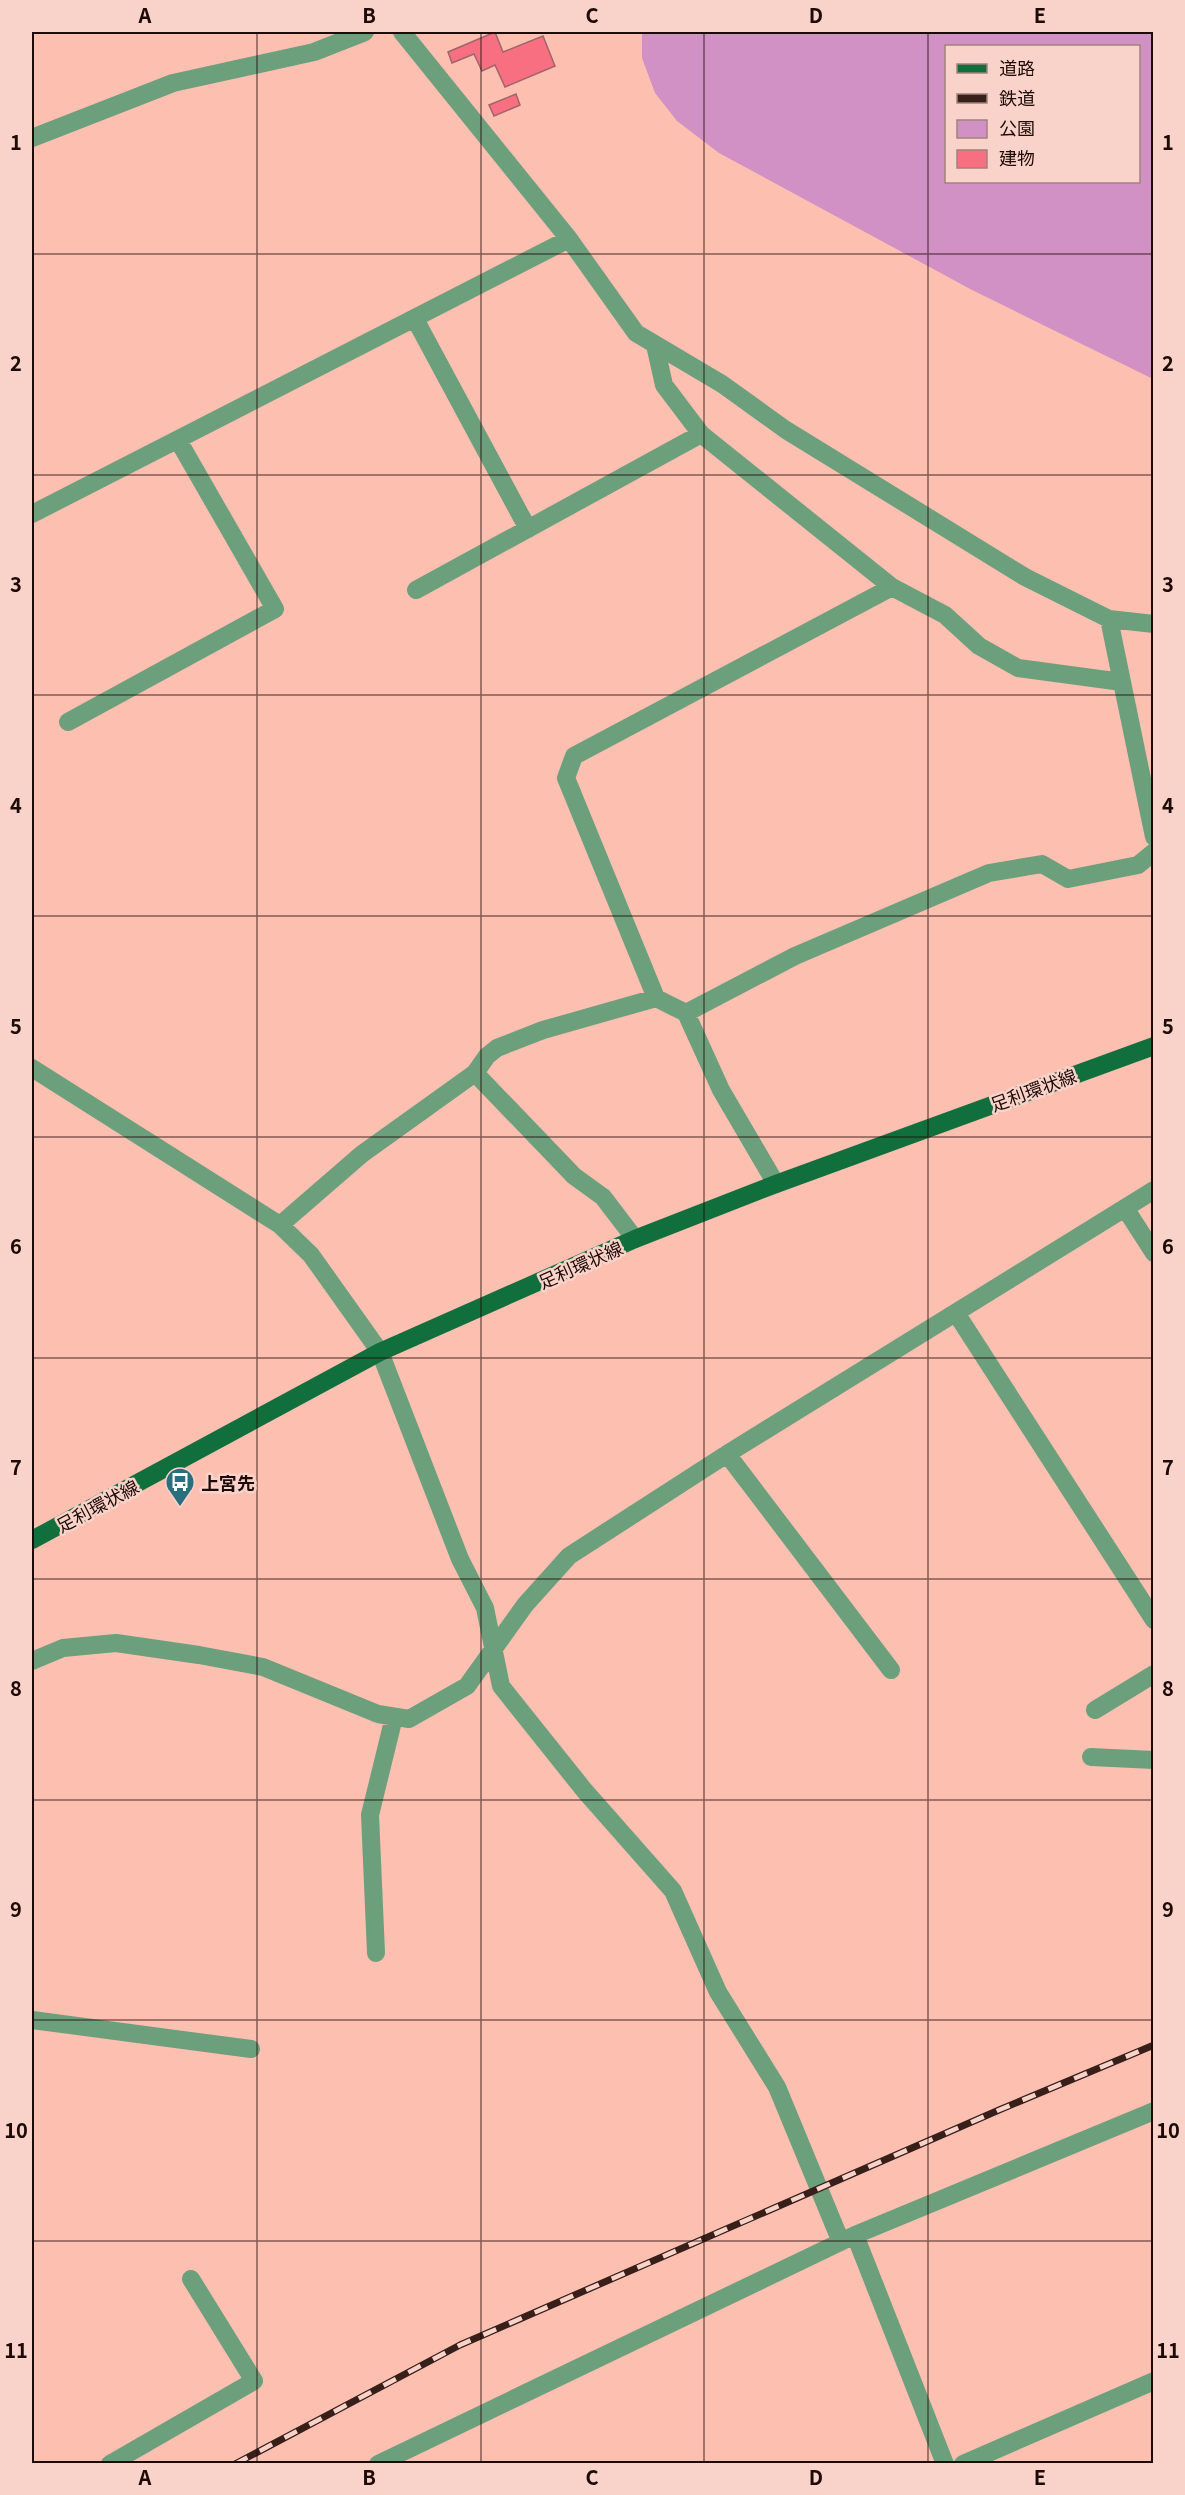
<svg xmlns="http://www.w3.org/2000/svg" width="1185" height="2495" viewBox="0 0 1185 2495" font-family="Georgia,'Noto Sans JP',serif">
<rect width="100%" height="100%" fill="#fdbfb0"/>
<path fill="#d291c5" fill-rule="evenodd" d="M642,32H1153V379L972,290L719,153L677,121L655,93L642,58ZM946,46H1138V182H946Z"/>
<path fill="#f86f82" stroke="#9e656a" stroke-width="1.5" d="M495,32L503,52L543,36L555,66L505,87L495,65L482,71L474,54L452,63L448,52Z
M516,94L520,105L494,116L489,105Z"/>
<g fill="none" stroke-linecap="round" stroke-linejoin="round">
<path stroke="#6c9f7c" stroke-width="18" d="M402,32L569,239L636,333L722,384L786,430L1025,577L1109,619L1154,624
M32,138L173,83L314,52L365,32
M415,319L528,529
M655,345L664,385L701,434L892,587L945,615L979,646L1018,668L1122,682
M32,514L569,239
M416,590L701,434
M1109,619L1154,837
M68,722L275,609L178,440
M656,998L566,778L574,756L892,587
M686,1013L721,1090L776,1184
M32,1068L280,1225L311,1255L380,1352L460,1559L485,1608L501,1686L584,1790L673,1891L718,1992L777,2087L841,2242
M475,1073L574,1176L603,1197L635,1239
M1125,1208L1154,1253
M280,1225L362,1154L475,1073L487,1056L497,1048L543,1030L656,998L686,1013L795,956L989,873L1042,864L1068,879L1138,865L1154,852
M956,1313L1154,1620
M727,1454L891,1670
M32,1661L63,1648L116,1643L199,1655L263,1667L378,1714L409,1719L467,1686L525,1605L569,1556L727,1454L1154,1190
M1095,1710L1154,1674
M1091,1757L1154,1760
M376,1953L370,1815L394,1717
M32,2020L251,2049
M855,2235L945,2464
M110,2464L254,2381L191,2279
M378,2464L855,2235L1154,2111
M963,2464L1154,2381"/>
<path stroke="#116f3d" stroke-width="18" d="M32,1540L380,1352L635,1239L776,1184L1154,1046"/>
<g stroke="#381f1a" stroke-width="7">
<path id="rail" d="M235,2464L460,2345L999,2110L1154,2045"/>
</g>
<use href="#rail" stroke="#f9d3ca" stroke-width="4.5" stroke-dasharray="14" stroke-linecap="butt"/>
</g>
<path fill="none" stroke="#1e0a06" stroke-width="1.5" stroke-opacity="0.55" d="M257,32V2464M481,32V2464M704,32V2464M928,32V2464M32,254H1154M32,475H1154M32,695H1154M32,916H1154M32,1137H1154M32,1358H1154M32,1579H1154M32,1800H1154M32,2020H1154M32,2241H1154"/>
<defs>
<g id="bus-pin" transform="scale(1.5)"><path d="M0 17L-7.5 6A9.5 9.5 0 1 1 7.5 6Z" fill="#296f7e" stroke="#f9d3ca"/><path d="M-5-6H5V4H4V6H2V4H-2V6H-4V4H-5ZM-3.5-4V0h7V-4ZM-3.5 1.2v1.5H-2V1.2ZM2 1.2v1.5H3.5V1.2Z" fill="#fff"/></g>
</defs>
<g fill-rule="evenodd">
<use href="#bus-pin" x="180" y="1482"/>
</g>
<g text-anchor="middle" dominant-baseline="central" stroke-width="5" stroke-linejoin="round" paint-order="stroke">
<g font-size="18" fill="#1e0a06" stroke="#f9d3ca">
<text transform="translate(1033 1089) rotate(-20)">足利環状線</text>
<text transform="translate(580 1264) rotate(-24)">足利環状線</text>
<text transform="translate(97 1505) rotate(-28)">足利環状線</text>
</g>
<g font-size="18" font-weight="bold" fill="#1e0a06" stroke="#f9d3ca" text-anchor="start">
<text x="201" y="1482">上宮先</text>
</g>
</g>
<rect width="1185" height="2495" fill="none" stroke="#f9d3ca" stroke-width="66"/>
<rect x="945" y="45" width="195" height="138" fill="#f9d3ca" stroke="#a1837c" stroke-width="1.5"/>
<rect x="957" y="64" width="30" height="9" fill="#116f3d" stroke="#a1837c" stroke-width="1.5"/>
<text x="999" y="75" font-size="18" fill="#1e0a06">道路</text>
<rect x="957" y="94" width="30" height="9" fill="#381f1a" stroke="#a1837c" stroke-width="1.5"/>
<text x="999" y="105" font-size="18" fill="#1e0a06">鉄道</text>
<rect x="957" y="120" width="30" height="18" fill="#d291c5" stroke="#a1837c" stroke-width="1.5"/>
<text x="999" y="135" font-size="18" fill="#1e0a06">公園</text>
<rect x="957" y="150" width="30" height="18" fill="#f86f82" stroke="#a1837c" stroke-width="1.5"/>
<text x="999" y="165" font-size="18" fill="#1e0a06">建物</text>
<rect x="33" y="33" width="1119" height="2429" fill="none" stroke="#1e0a06" stroke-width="2"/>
<g font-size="20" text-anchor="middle" font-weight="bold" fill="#1e0a06">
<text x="145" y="23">A</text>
<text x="369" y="23">B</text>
<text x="592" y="23">C</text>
<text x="816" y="23">D</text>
<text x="1040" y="23">E</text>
<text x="16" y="150">1</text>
<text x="1168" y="150">1</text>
<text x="16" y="371">2</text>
<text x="1168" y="371">2</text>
<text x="16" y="592">3</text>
<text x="1168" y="592">3</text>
<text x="16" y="813">4</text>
<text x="1168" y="813">4</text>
<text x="16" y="1034">5</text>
<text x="1168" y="1034">5</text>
<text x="16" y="1254">6</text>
<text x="1168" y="1254">6</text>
<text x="16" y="1475">7</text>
<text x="1168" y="1475">7</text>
<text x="16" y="1696">8</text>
<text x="1168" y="1696">8</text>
<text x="16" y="1917">9</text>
<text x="1168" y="1917">9</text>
<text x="16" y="2138">10</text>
<text x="1168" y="2138">10</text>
<text x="16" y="2358">11</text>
<text x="1168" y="2358">11</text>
<text x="145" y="2485">A</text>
<text x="369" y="2485">B</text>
<text x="592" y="2485">C</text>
<text x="816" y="2485">D</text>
<text x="1040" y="2485">E</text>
</g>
</svg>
